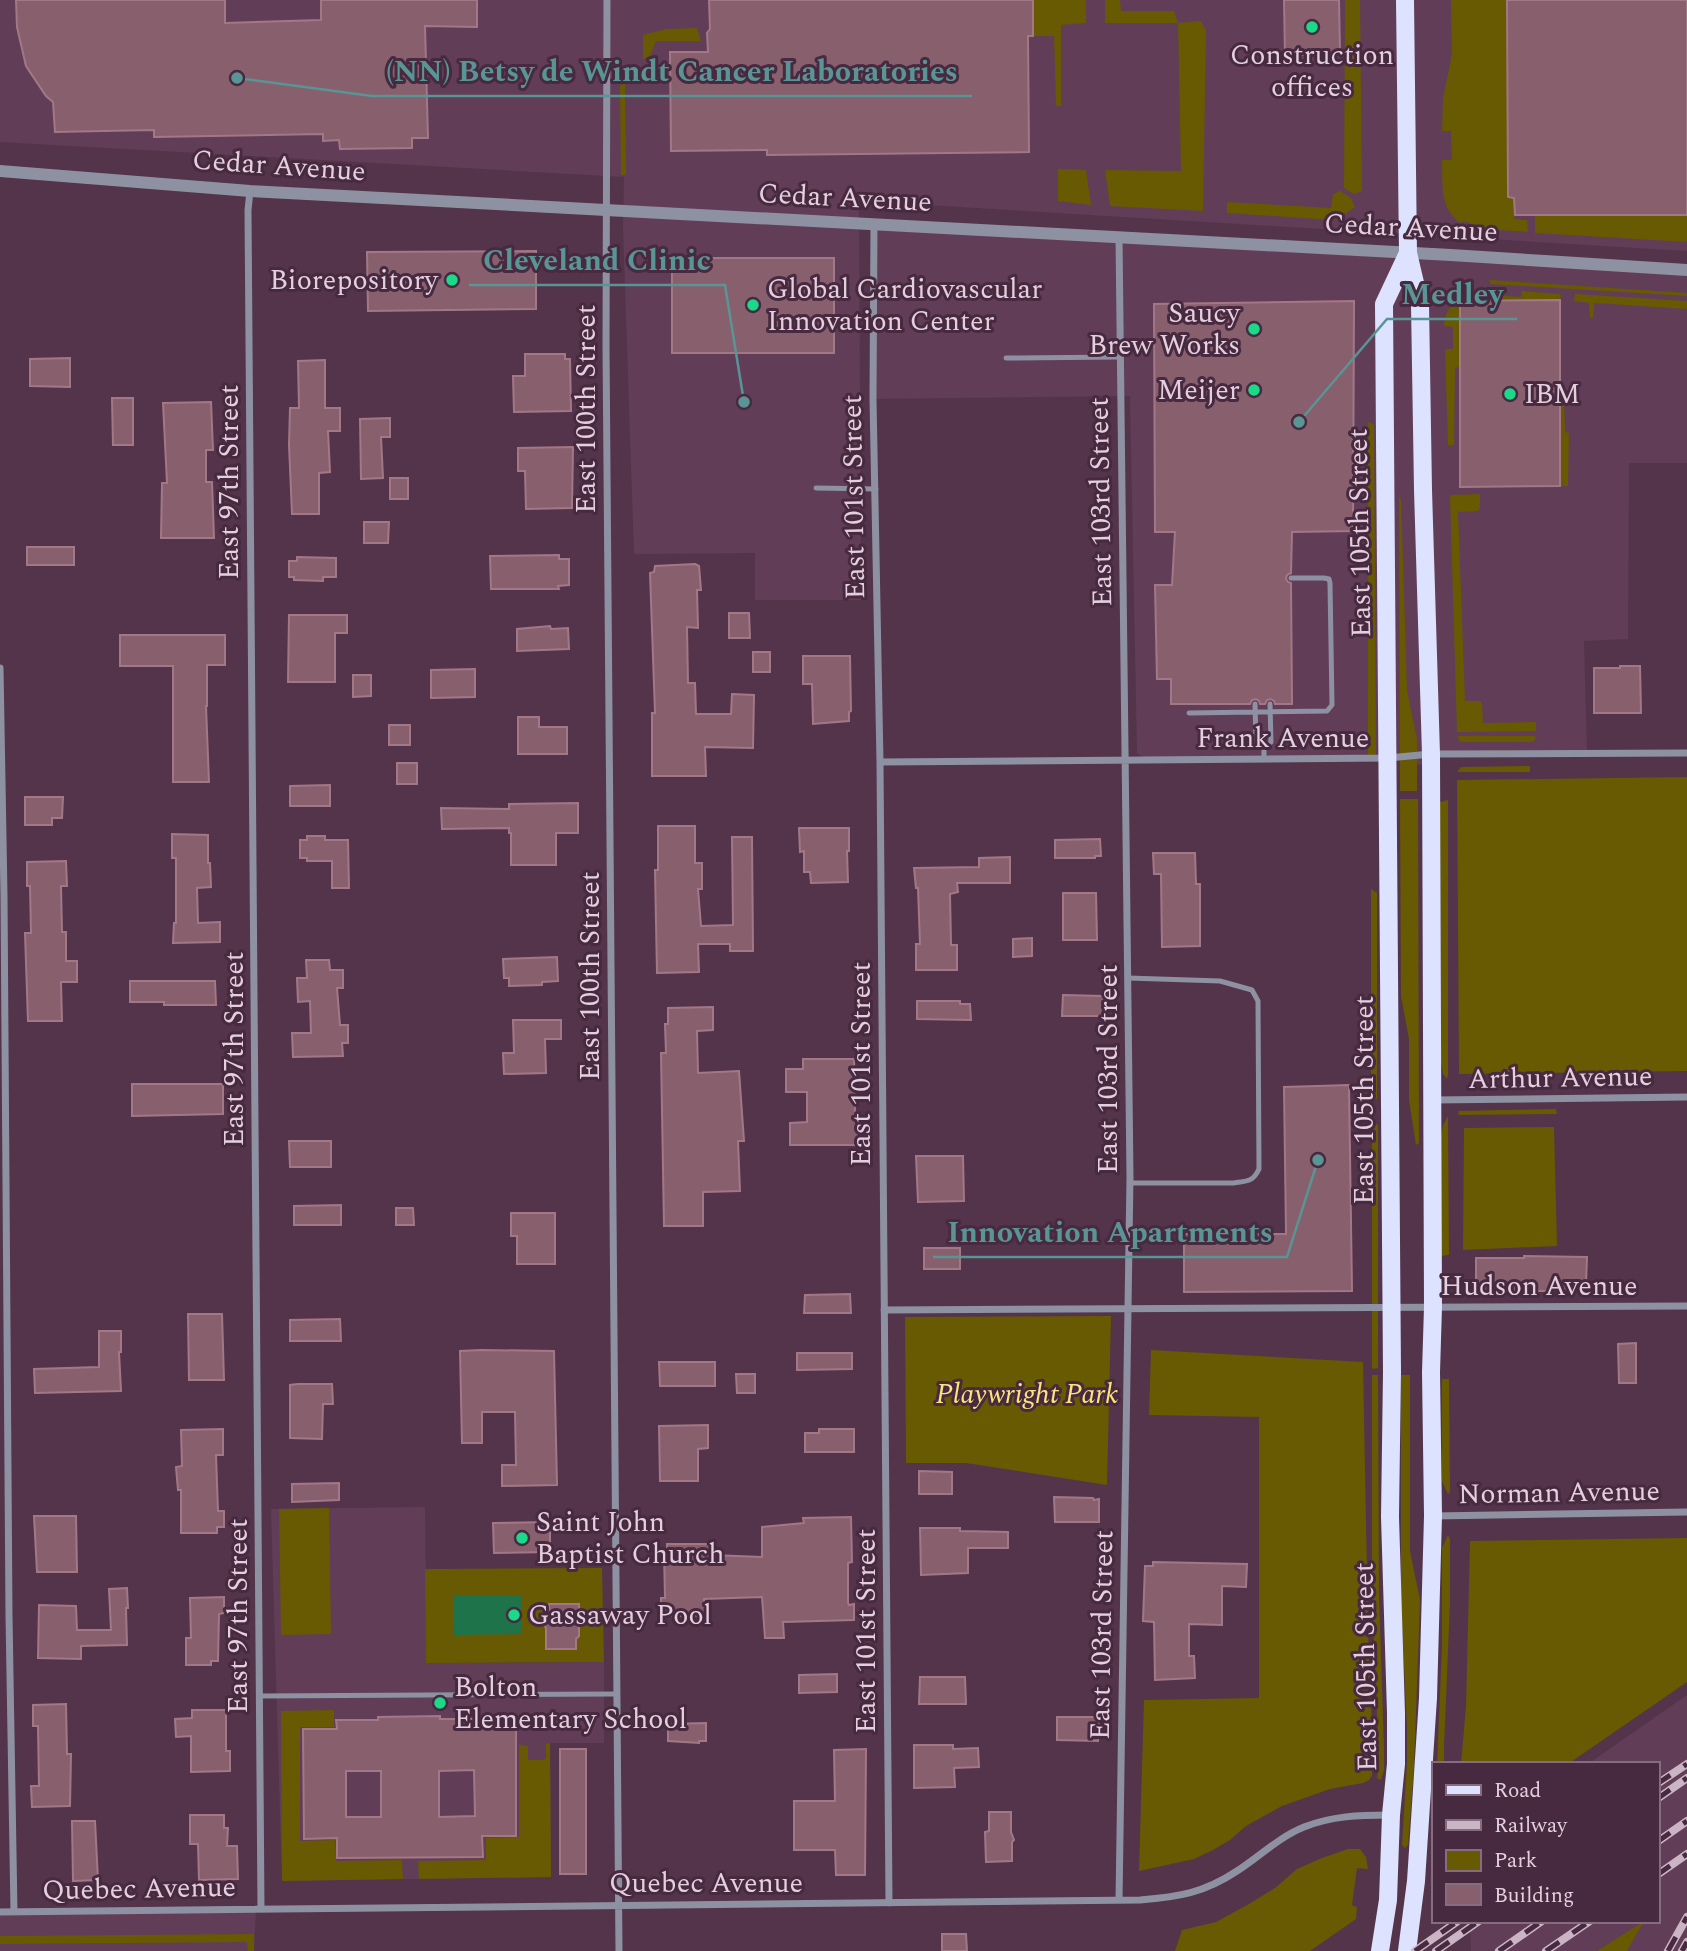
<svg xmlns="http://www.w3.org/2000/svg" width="1687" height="1951" viewBox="0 0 1687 1951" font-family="Spectral,serif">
<rect width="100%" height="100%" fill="#53344b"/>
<path fill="#623d58" d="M0,0H1687V251L859,201L861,600H755V553L634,554L623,227L624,177L0,142Z
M874,224L1687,270V463H1629L1628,639L1584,641L1587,754H1432V767L1388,758L1147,760L1137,753L1130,396L873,399Z
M425,1507L427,1663L604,1662V1743H550L551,1877L282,1881L271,1509Z
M1687,1695V1951H1627L1643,1922L1597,1951H1471L1470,1921H1657V1764H1588Z
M256,1909L254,1951H0V1912Z"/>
<path fill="#685903" d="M1033,0H1086V23L1061,25V106H1056L1054,36H1033Z
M1105,0H1120L1121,11H1174L1178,23L1201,21L1206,31L1203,211L1110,206L1105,170L1181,171L1178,23H1105Z
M1345,0H1360L1362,188V191L1354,194L1344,188Z
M1451,0H1507L1508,196L1514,198L1515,219L1527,220L1528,232L1470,228V223L1463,221L1460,223C1439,207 1443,184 1442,160H1452L1451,131H1442L1443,99L1452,54Z
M697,28L701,41H656L649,58L643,59V35L666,29Z
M625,82L626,175H621L620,86Z
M1058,169L1086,170L1091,205L1058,201Z
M1340,191L1351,198L1355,207L1339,218L1332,220L1227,213V202L1331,208L1333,194Z
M1535,215H1687V242L1535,233Z
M1490,280L1687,293V296L1490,284Z
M1477,289L1490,290V295L1521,297L1522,291L1561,294L1560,300L1461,301L1460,367L1455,368L1454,445H1448L1445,349H1453V327L1444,326C1445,306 1459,295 1477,289Z
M1575,294L1687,301V309L1594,303L1593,318H1590L1589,303L1574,301Z
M1564,399L1565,432L1569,433L1568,486H1560V404L1563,403Z
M1368,422L1374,424L1376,755L1368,758Z
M1480,494V508L1478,511L1458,512L1465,701H1480L1482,703L1483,723L1536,722V731L1457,732L1450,495Z
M1399,497L1401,499L1407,690L1417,740V791H1400Z
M1458,736H1534L1536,737L1533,742H1462L1459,741Z
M1530,766V772H1457L1461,767Z
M1687,777V1071L1459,1074L1457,780Z
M1400,799H1418L1419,1143L1416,1145L1409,1100V1039L1401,996Z
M1448,800V1075L1447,1079L1443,1074L1441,1061L1440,802Z
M1371,889L1377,893V1099L1371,1101Z
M1556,1109L1557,1114L1458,1115L1459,1111Z
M1448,1116L1449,1255L1441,1256V1136L1443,1125Z
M1372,1121L1378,1125V1368L1372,1369Z
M1554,1127L1557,1246L1463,1250L1464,1128Z
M1111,1316L1107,1485L966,1463H906L905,1317Z
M1151,1350L1363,1362L1368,1628L1373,1753L1372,1776L1369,1780L1363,1783L1330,1789L1282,1806L1246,1826L1230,1840L1213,1850L1194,1859L1139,1871L1144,1700L1259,1698V1417L1149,1415Z
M1372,1375H1378L1379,1595L1384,1748V1770L1381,1780L1377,1778L1379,1762L1372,1596Z
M1401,1375H1410V1551L1420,1600L1414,1768L1408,1845L1405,1848L1402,1845L1407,1762V1728L1401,1603Z
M1442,1379H1449L1450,1492L1448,1494L1442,1481Z
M329,1508L331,1634L281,1635L279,1509Z
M1448,1535L1450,1539V1603L1444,1747V1764H1437L1442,1647V1548Z
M1687,1538V1682L1568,1764H1461L1466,1706L1470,1541Z
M602,1568L604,1662L426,1663L425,1569Z
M334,1710V1727H300V1841L335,1840L336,1861L402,1860L403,1879L282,1881L281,1711Z
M550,1743L551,1877L419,1879L418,1861L486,1860V1838L519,1837V1745L528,1746V1760H544L546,1758V1744Z
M1348,1849H1360L1366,1857L1368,1869L1357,1868L1352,1905L1357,1907L1356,1919L1310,1951H1175L1182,1930L1216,1922L1249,1904L1275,1888L1297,1869L1322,1858Z
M1644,1921L1627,1951H1597Z
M254,1934V1951H248L247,1942L0,1944V1936Z"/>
<path fill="#1f734a" d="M453,1596H521L522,1634L454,1635Z"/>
<path fill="#885f6d" stroke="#a37886" stroke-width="2" fill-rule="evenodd" d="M16,0H225V23L321,20V0H477V27L425,26L428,138H412V148L340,149L339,140L323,141V134L154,137V130L55,132L53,102L46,96L26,66L17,27Z
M709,0H1033V36H1028L1029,152L767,155V150L671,151L670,52H708L707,33L710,29Z
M1284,0H1339L1340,54L1285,55Z
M1507,0H1687V215H1515L1514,198L1508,197Z
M536,251V309L368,311L367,252Z
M672,258H834V353H672Z
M1560,300V486L1460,487V301Z
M1354,301L1353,531L1292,532L1291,573L1287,575L1286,579L1288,582L1291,583L1292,704H1275L1274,701L1271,699L1267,700L1265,704H1260L1259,701L1256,699L1252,700L1250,704H1171V679H1157L1155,585H1172L1175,532H1155L1154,304Z
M525,354H565V359H570L571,411L514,412L513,376H525Z
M70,358V387L30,386V359Z
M325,360V408H340V431H328L330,472L319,473V514H292L289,445L290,408H299L298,361Z
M112,398H133V445H113Z
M211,402L213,450H206V482H212L214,538H161L162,483H167L163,403Z
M390,418V437H381L383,478L361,479L360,419Z
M573,447L572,508L526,509L525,471H518V448Z
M390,478H408V499H390Z
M364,522H389L388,543H364Z
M27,547H74V565H27Z
M559,555V559H569V585L558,586L559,589H491L490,556Z
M297,557L336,558V577H323V581L294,580V577H289V561H297Z
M695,564L699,566L701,590H697L698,628L687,627L688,683H695L696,714H731L732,694L754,695L753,748L705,747L706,776H652V713H655L650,573L654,572L655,566Z
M729,613H749L750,638H729Z
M289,615H347V633H335V682H288Z
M550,626L551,629L568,628L569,649L517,651V629Z
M120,635H225V665H207V706H206L209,782H173V666H120Z
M753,652H770V672H753Z
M803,656H850L851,711L849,712V721L813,724L812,684H803Z
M1620,666H1640L1641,713H1594V668H1620Z
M475,669V697L431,698V670Z
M353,675H371V696L353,697Z
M518,717H539V727H567V754H518Z
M389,725H410V745H389Z
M397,763H417V784H397Z
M330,785V806H290V786Z
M25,797H63L62,818H52V825H25Z
M578,803V833H556V865H511V833H509V828L442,829L441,808L509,809V804Z
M658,826H695V863H702V889H698L701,926L733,925L732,837H752L753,951H730V944H698L699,972L657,973L655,870H658Z
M799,828H849V851H847L848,882L811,883L810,872H804V851L800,852Z
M172,834L208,835V863H210L211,887L197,888L198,923L220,922V942L173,943L174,923H176V858H172Z
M307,836H325V840H348L349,888H332V861H307V858H300V840H307Z
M1100,839L1101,856H1095V858H1055V840Z
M1153,853H1195L1196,884H1200V946L1162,947L1161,874H1154Z
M1010,857V883H957L958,892L950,894L951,945H957V970H916V944H920L918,888H916L914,868L979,867V858Z
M66,861L67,886H61L62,932H66V961H77V982H61L62,1021H28L25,933H31L30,886H27V862Z
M1063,893H1096L1097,940H1063Z
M1032,938V956L1013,957V939Z
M557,957L558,981L542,982V985L509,986V978H504L503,959Z
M306,960H329L330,970H343V988H337L340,1025H348V1043H342L343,1056L293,1057L292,1033H311L310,1001L298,1002L297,978H307Z
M130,981H215L216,1005H164V1002H130Z
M1063,995L1103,996L1104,1016H1062Z
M917,1001H960V1004H970L971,1020L917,1019Z
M713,1007V1030L697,1031L698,1073L739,1071L744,1141H738L740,1191L703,1192V1226H664L661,1053H666L665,1024H668V1008Z
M513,1020H561V1039H545L546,1073L504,1074L503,1053H514Z
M803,1059H854L855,1112H858V1145H790V1123L807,1122V1092H786V1069H803Z
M132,1084H223V1114L132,1116Z
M1349,1085L1352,1291L1184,1292V1234H1286L1284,1087Z
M289,1141H331V1167H290Z
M916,1156H963L964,1201L918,1202Z
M341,1205V1225H294V1206Z
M396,1208H413L414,1225H396Z
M511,1213H555V1264H517V1236H511Z
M924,1248H960V1269H924Z
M1524,1256L1587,1257L1586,1284H1573V1288L1549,1290V1291H1479L1480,1287L1476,1286V1258H1524Z
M850,1294L851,1313H804L805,1295Z
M188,1314H222L224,1380H189Z
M340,1319L341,1341H290V1320Z
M99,1331H121V1352H119L121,1391L35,1393L34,1369L99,1367Z
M1636,1343V1383H1619L1618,1344Z
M481,1350L554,1351L557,1485L502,1486V1465H516L515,1412H482V1443H462L460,1351Z
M797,1353H852V1369L797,1370Z
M659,1362H715V1386H660Z
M736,1374H755V1393H737Z
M298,1384H332L333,1404H323L322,1439L290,1438V1385Z
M708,1425V1448L698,1449V1481H660L659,1426Z
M223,1429V1455H216L218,1511H224V1527H217V1533H181V1490H178L176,1467L182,1466L181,1430Z
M819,1429H854V1452H805V1433H819Z
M919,1471L952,1472V1494H919Z
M339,1483V1500L292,1502V1484Z
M1054,1497L1093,1498L1094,1500L1099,1499V1522H1055Z
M34,1516H76L77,1572H37Z
M851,1517L852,1562L848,1563V1603L849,1605L854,1604V1620L783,1622L784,1638H765L762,1597L704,1599L705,1616H661V1598H665L664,1552H667V1544H711V1555L762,1557V1527L804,1523L803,1518Z
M550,1522V1552L494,1553L493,1523Z
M920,1528H960V1531L1008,1532V1548H968V1573L921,1575Z
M1153,1562L1247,1564L1246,1587L1222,1586V1625L1189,1624V1656H1194L1195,1678L1155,1680L1154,1622L1143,1621L1145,1566H1153Z
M127,1588L128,1608H126L127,1645L81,1646V1659L38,1658L39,1605L76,1606L77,1630H111L109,1589Z
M224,1597V1613L219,1614L218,1661H211V1665H186V1638H191L190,1598Z
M549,1604H579V1636L576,1639V1649H546V1629L542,1617H549Z
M837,1674V1692L799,1693V1675Z
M920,1677H965L966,1704H919Z
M66,1704L67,1754H71L70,1806L32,1807L31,1786H39L38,1726H33V1705Z
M192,1710H226V1751H230V1771L191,1772V1736L176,1737L175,1719L192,1718Z
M440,1716V1719H482V1727H516V1836H482L483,1857L337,1858V1838L304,1839L303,1729H337L336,1720H378V1717ZM474,1770L475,1816L439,1817V1771ZM346,1771H381V1817H346Z
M1057,1717H1099L1098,1741L1057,1740Z
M706,1723V1741H699V1743L668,1741V1724Z
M914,1745H953V1749L978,1748L979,1767L954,1768L955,1787L914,1788Z
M560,1749H586V1874H560Z
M866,1749L865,1875H836L835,1850H794V1801H835L834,1750Z
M989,1812H1011V1832L1014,1840L1012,1842V1861L986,1862L985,1832L989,1831Z
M190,1815H224V1828H228L227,1846H237L238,1879L199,1880L198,1844H190Z
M72,1821H95L98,1880L73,1881Z
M942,1934H966L967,1951H942Z"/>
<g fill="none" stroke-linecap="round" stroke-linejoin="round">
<path stroke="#8e91a2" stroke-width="5" d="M1006,358L1120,357
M816,488L876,489
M1255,704L1256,742L1264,748
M1189,713L1327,711L1332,705L1330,583L1329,579L1324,578H1291
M1264,759V748L1271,742L1270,704
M1128,978L1220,981L1252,990L1258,1001L1259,1169C1253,1182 1247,1181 1234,1183H1130
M260,1696L617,1694"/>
<path stroke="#8e91a2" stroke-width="7" d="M607,0L606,346L619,1951
M250,191L248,210L261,1908
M874,224L873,399L880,762L889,1903
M1119,237L1130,1177L1119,1900
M0,668L4,895L9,1616L14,1912
M880,762L1388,758L1431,754L1687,753
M1433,1100L1687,1097
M884,1310L1687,1306
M1433,1516L1687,1512
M0,1912L1140,1900C1178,1897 1204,1893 1237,1871C1259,1857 1279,1837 1304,1827C1332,1816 1359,1815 1389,1815"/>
<path stroke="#8e91a2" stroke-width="12" d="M0,171L250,191L1451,255L1687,270"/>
<path stroke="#dde2fe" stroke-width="18" d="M1405,0L1408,253L1420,304L1423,490L1431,754L1433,1307L1431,1372L1433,1516L1428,1698L1416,1881L1407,1951
M1380,1951L1388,1900L1391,1815L1396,1764V1713L1390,1517L1392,1372L1384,304L1408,253"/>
<g stroke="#cbb5c5" stroke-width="8">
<path id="rail" d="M1657,1784L1687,1764
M1657,1799L1687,1778
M1657,1842L1687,1821
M1657,1875L1687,1854
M1415,1951L1458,1921
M1436,1951L1479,1921
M1499,1951L1542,1921
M1546,1951L1590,1921
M1668,1951L1687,1917
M1682,1951L1687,1942"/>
</g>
<use href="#rail" stroke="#482a40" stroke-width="5" stroke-dasharray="16" stroke-linecap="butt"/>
</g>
<g fill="#1ad988" stroke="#482a40" stroke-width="2.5">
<circle cx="1312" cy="27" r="7"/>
<circle cx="452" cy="280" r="7"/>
<circle cx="753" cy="305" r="7"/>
<circle cx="1254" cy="329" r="7"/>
<circle cx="1254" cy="390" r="7"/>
<circle cx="1510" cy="394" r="7"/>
<circle cx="522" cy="1538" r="7"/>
<circle cx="514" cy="1615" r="7"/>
<circle cx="440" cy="1703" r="7"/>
</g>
<g text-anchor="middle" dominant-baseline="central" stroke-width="6" stroke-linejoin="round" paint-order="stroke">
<g font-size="28" fill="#e3cfdd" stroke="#482a40" text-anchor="start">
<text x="1312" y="55" text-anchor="middle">Construction<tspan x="1312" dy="32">offices</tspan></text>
<text x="438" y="280" text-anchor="end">Biorepository</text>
<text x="767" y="289">Global Cardiovascular<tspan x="767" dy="32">Innovation Center</tspan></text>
<text x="1240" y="313" text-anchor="end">Saucy<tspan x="1240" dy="32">Brew Works</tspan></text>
<text x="1240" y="390" text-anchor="end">Meijer</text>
<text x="1524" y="394">IBM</text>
<text x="536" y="1522">Saint John<tspan x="536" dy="32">Baptist Church</tspan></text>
<text x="528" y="1615">Gassaway Pool</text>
<text x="454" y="1687">Bolton<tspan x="454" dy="32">Elementary School</tspan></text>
</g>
<g font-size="28" fill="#e3cfdd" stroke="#482a40">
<text transform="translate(279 166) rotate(4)">Cedar Avenue</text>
<text transform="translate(845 198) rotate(3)">Cedar Avenue</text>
<text transform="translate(1411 228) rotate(3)">Cedar Avenue</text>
<text transform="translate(586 409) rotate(-90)">East 100th Street</text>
<text transform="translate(229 482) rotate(-90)">East 97th Street</text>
<text transform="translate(854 497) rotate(-91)">East 101st Street</text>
<text transform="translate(1101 502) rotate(-91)">East 103rd Street</text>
<text transform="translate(1360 533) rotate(-91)">East 105th Street</text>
<text x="1283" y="738">Frank Avenue</text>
<text transform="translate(590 976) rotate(-90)">East 100th Street</text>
<text transform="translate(234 1049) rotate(-90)">East 97th Street</text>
<text transform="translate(861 1064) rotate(-90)">East 101st Street</text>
<text transform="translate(1108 1069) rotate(-90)">East 103rd Street</text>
<text transform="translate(1560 1078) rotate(-1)">Arthur Avenue</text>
<text transform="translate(1364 1100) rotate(-90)">East 105th Street</text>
<text x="1539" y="1286">Hudson Avenue</text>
<text transform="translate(1559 1493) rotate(-1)">Norman Avenue</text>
<text transform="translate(238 1616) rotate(-90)">East 97th Street</text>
<text transform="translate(866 1631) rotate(-90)">East 101st Street</text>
<text transform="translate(1102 1635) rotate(-89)">East 103rd Street</text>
<text transform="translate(1366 1667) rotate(-91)">East 105th Street</text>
<text x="706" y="1883">Quebec Avenue</text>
<text transform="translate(139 1889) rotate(-1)">Quebec Avenue</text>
</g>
<g font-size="28" font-style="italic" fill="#fae47b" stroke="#482a40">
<text x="1027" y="1394">Playwright Park</text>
</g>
</g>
<path fill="none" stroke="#599595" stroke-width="2.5" d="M237 78L372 96H972M744 402L725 285H469M1299 422L1387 319H1517M1318 1160L1287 1257H933"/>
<g fill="#599595" stroke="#482a40" stroke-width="2.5">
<circle cx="237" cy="78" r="7"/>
<circle cx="744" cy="402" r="7"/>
<circle cx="1299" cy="422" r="7"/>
<circle cx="1318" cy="1160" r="7"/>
</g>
<g font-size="30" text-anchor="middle" font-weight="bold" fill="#599595" stroke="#482a40" stroke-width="6" stroke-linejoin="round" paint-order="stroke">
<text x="672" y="81">(NN) Betsy de Windt Cancer Laboratories</text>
<text x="597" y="270">Cleveland Clinic</text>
<text x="1452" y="304">Medley</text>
<text x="1110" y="1242">Innovation Apartments</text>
</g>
<rect x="1432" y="1762" width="228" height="161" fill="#482a40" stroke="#866c7f" stroke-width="2"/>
<rect x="1446" y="1785" width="35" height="10" fill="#dde2fe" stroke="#866c7f" stroke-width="2"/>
<text x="1494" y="1797" font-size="21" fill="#e3cfdd">Road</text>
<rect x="1446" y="1820" width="35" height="10" fill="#cbb5c5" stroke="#866c7f" stroke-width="2"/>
<text x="1494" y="1832" font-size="21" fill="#e3cfdd">Railway</text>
<rect x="1446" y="1850" width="35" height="21" fill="#685903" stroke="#866c7f" stroke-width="2"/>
<text x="1494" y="1867" font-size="21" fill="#e3cfdd">Park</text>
<rect x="1446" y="1884" width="35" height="21" fill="#885f6d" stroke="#866c7f" stroke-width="2"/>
<text x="1494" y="1902" font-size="21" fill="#e3cfdd">Building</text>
</svg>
